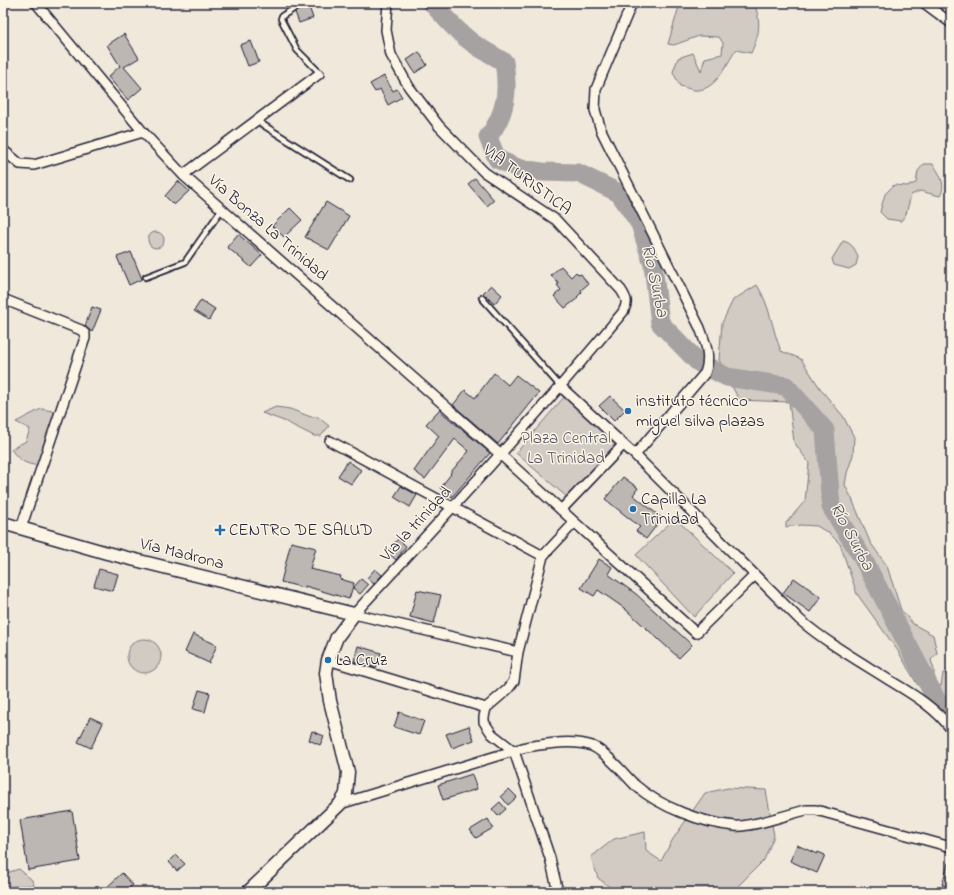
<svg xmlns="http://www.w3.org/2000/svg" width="954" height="895" viewBox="0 0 954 895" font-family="'Indie Flower',sans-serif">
<rect width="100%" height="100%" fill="#efe8db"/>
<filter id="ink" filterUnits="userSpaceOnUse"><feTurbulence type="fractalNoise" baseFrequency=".025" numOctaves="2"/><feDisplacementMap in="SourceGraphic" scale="8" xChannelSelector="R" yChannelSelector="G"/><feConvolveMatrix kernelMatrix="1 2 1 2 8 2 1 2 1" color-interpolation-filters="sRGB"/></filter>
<g filter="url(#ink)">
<path fill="#d1cbc3" stroke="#7a767f" d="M680,3H754C762,23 759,35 751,53L736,50C726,64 718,88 698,90C693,91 685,87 680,86L673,72L678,58L693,53L701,71L705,58L722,54L723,43L719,37L699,36L674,45L668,44Z
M924,164H933C939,173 947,184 940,196L920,191L911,195L906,214L901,221L887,219L880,212L885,194L894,185L907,186L916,183L918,171Z
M148 240a8 8 0 1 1 16 0a8 8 0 1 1-16 0Z
M843,241C852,243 855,249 858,257L856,265L849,269L834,265L832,259Z
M757,285C770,305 772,329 781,351L801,359L822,391L843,416L854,437L853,455L847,473L845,485L852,499L870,542L887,566L901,610L913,624L933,635L937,653L931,660L934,670V683L941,686L943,673L951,675V724L917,684L898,651L857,594L840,544L830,534L817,526L801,525L786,527V523L805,501L809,463L794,442L789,402L739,400L719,360L722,323L733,300Z
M564,397L617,442L568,498L516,453Z
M276,407L290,409L311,417H318L329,426L321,436H314L284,421L262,413Z
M41,409L53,411L57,421L44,465C30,467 18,461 11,449L26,441L30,429L16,422Z
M675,518L733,573L694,617L636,555Z
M127 656a17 17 0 1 1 34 0a17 17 0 1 1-34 0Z
M728,788L766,790L774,836L764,860L732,892H616L598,878L591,857L614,839L645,832L646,851L661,861L673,839L705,793Z
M19,869L32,880L34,885L3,887V874Z"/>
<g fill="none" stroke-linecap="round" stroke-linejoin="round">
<path stroke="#a6a2a2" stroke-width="19" d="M432,3C445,18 460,35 477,46C486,52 495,56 504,62C509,91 506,114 488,137L497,159L520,169L542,172L578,173L619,193L640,224L653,265L660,323L698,362L727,377L786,386L825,430L831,507L862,557L936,699L951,717"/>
</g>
<path fill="#bcb7b3" stroke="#22223b" d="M308,4L313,18L299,23L295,12Z
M124,34L139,58L124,67L142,88L128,100L108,77L120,66L107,45Z
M251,41L259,62L248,66L240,45Z
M419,52L427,65L415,73L407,60Z
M384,76L393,91L397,89L402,97L388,105L380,89L375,92L370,84Z
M475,178L494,200L487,206L468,184Z
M178,181L189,191L174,205L165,196Z
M326,202L349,216L329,250L305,237Z
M290,208L302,220L284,237L272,226Z
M238,234L262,255L251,267L227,247Z
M131,252L142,279L129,285L117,257Z
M561,266L571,277L576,272L579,275L581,274L588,284L581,290L582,292L577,297L578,298L565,308L554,296L561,290L557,285L559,284L551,275Z
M491,285L502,295L494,304L483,293Z
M201,300L215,309L209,320L194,311Z
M92,307L101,310L92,332L85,326Z
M494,373L508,385L516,375L539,393L498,444L453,405L465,390L475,398Z
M610,396L625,410L614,421L599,406Z
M439,410L490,453L452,497L440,488L451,474L450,473L469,451L455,439L425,479L414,471L439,436L426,424Z
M348,461L361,470L351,484L338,476Z
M623,477L638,488L633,495L662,518L646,539L636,531L640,527L605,499Z
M401,486L417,495L410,507L394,497Z
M398,539L406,546L396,560L387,552Z
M291,542L316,548L310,569L341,576L340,579L354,583L349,599L305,586V588L281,582Z
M599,559L612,567L608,574L636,594L692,645L679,658L624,608L598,590L594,596L581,588Z
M99,569L118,574L113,591L94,586Z
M375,569L382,575L374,584L367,578Z
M794,578L821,597L810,612L783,593Z
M361,579L368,585L360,594L353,588Z
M417,590L441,595L434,623L410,617Z
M193,634L217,645L209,663L185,652Z
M358,646L381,653L376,668L354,661Z
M199,690L210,693L205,712L193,709Z
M399,712L424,721L419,735L394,727Z
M90,717L103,723L91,748L78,742Z
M469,726L474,740L452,748L446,734Z
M312,731L324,736L320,745L309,740Z
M472,774L477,789L443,800L438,785Z
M509,789L517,797L508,805L501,796Z
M500,802L506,809L498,816L492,809Z
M72,811L80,861L28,870L20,820Z
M488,819L493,828L476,838L470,830Z
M797,845L817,854L818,852L825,855L817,873L790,861Z
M176,855L185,864L177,871L169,862Z
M948,863H951V887L942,885Z
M122,873L133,885L125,892H102Z"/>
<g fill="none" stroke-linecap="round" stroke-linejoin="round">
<g stroke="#22223b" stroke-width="8">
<path id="lane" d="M303,3L282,16L281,19L297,50L318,71L319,74
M257,121L350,180
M146,277L185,262L222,209
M482,298L561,387"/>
</g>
<g stroke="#22223b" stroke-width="12">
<path id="street" d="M36,3L143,132L183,175L501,455L696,633L754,576
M388,3L386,30L391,55L409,87L439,126L484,172L556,220L621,290C627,299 628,303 623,312C537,416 446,515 354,614L518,652
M632,3L596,89L595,110L601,130L700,328C706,344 711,357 705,373L635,455
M924,3L951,23
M3,150L20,164L34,165L143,132
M183,175L319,74
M3,299L81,330L85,334V338L21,528
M561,387L635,455L800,620C827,643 859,661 889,680C912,694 935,707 951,729
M330,441L543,556
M561,510L623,445
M328,660L486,708
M340,804L526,747C545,744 573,739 592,746C606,752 624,774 635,785C660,807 702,823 735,826C749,828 789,814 806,810H816L951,847
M558,892L550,858L514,751L492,734L484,722V717L486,708L508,689L514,681L518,652L543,556L574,523"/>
</g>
<g stroke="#22223b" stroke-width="15">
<path id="secondary" d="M3,523L107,553L354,614L337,637L328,660L326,673L330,701L348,772L346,794L340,804L248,892"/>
</g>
<use href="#lane" stroke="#fcf5e5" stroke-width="4.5"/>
<use href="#street" stroke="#fcf5e5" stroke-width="9"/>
<use href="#secondary" stroke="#fcf5e5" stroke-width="12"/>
</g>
</g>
<g fill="#1f6fb2" stroke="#fcf5e5" stroke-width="1.5">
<circle cx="628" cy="411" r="4"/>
<circle cx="633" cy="509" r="4"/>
<path d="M218 524h4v4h4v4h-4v4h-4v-4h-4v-4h4z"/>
<circle cx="328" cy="660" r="4"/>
</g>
<g text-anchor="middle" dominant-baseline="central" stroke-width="3" stroke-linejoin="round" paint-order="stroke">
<g font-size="17" fill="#22223b" stroke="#fcf5e5">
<text transform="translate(527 180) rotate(37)">VIA TURISTICA</text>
<text transform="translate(268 228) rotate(41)">Vía Bonza La Trinidad</text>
<text transform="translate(416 524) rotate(-47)">Vía la trinidad</text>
<text transform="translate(182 554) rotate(14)">Vía Madrona</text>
</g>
<g font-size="17" fill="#22223b" stroke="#fcf5e5" text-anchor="start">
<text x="636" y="401">instituto técnico<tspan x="636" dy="20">miguel silva plazas</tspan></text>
<text x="641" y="499">Capilla La<tspan x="641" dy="20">Trinidad</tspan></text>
<text x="229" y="530">CENTRO DE SALUD</text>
<text x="336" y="660">La Cruz</text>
</g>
<g font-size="17" fill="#575564" stroke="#fcf5e5">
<text x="566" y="438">Plaza Central<tspan x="566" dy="20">La Trinidad</tspan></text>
</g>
<g font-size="18" font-style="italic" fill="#575564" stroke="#fcf5e5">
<text transform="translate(654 281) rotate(78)">Río Surba</text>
<text transform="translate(851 537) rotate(62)">Río Surba</text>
</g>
</g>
<rect width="954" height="895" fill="none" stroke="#fcf5e5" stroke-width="16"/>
<rect x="8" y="8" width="938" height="879" fill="none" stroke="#22223b" stroke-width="1.5" filter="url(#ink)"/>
</svg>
